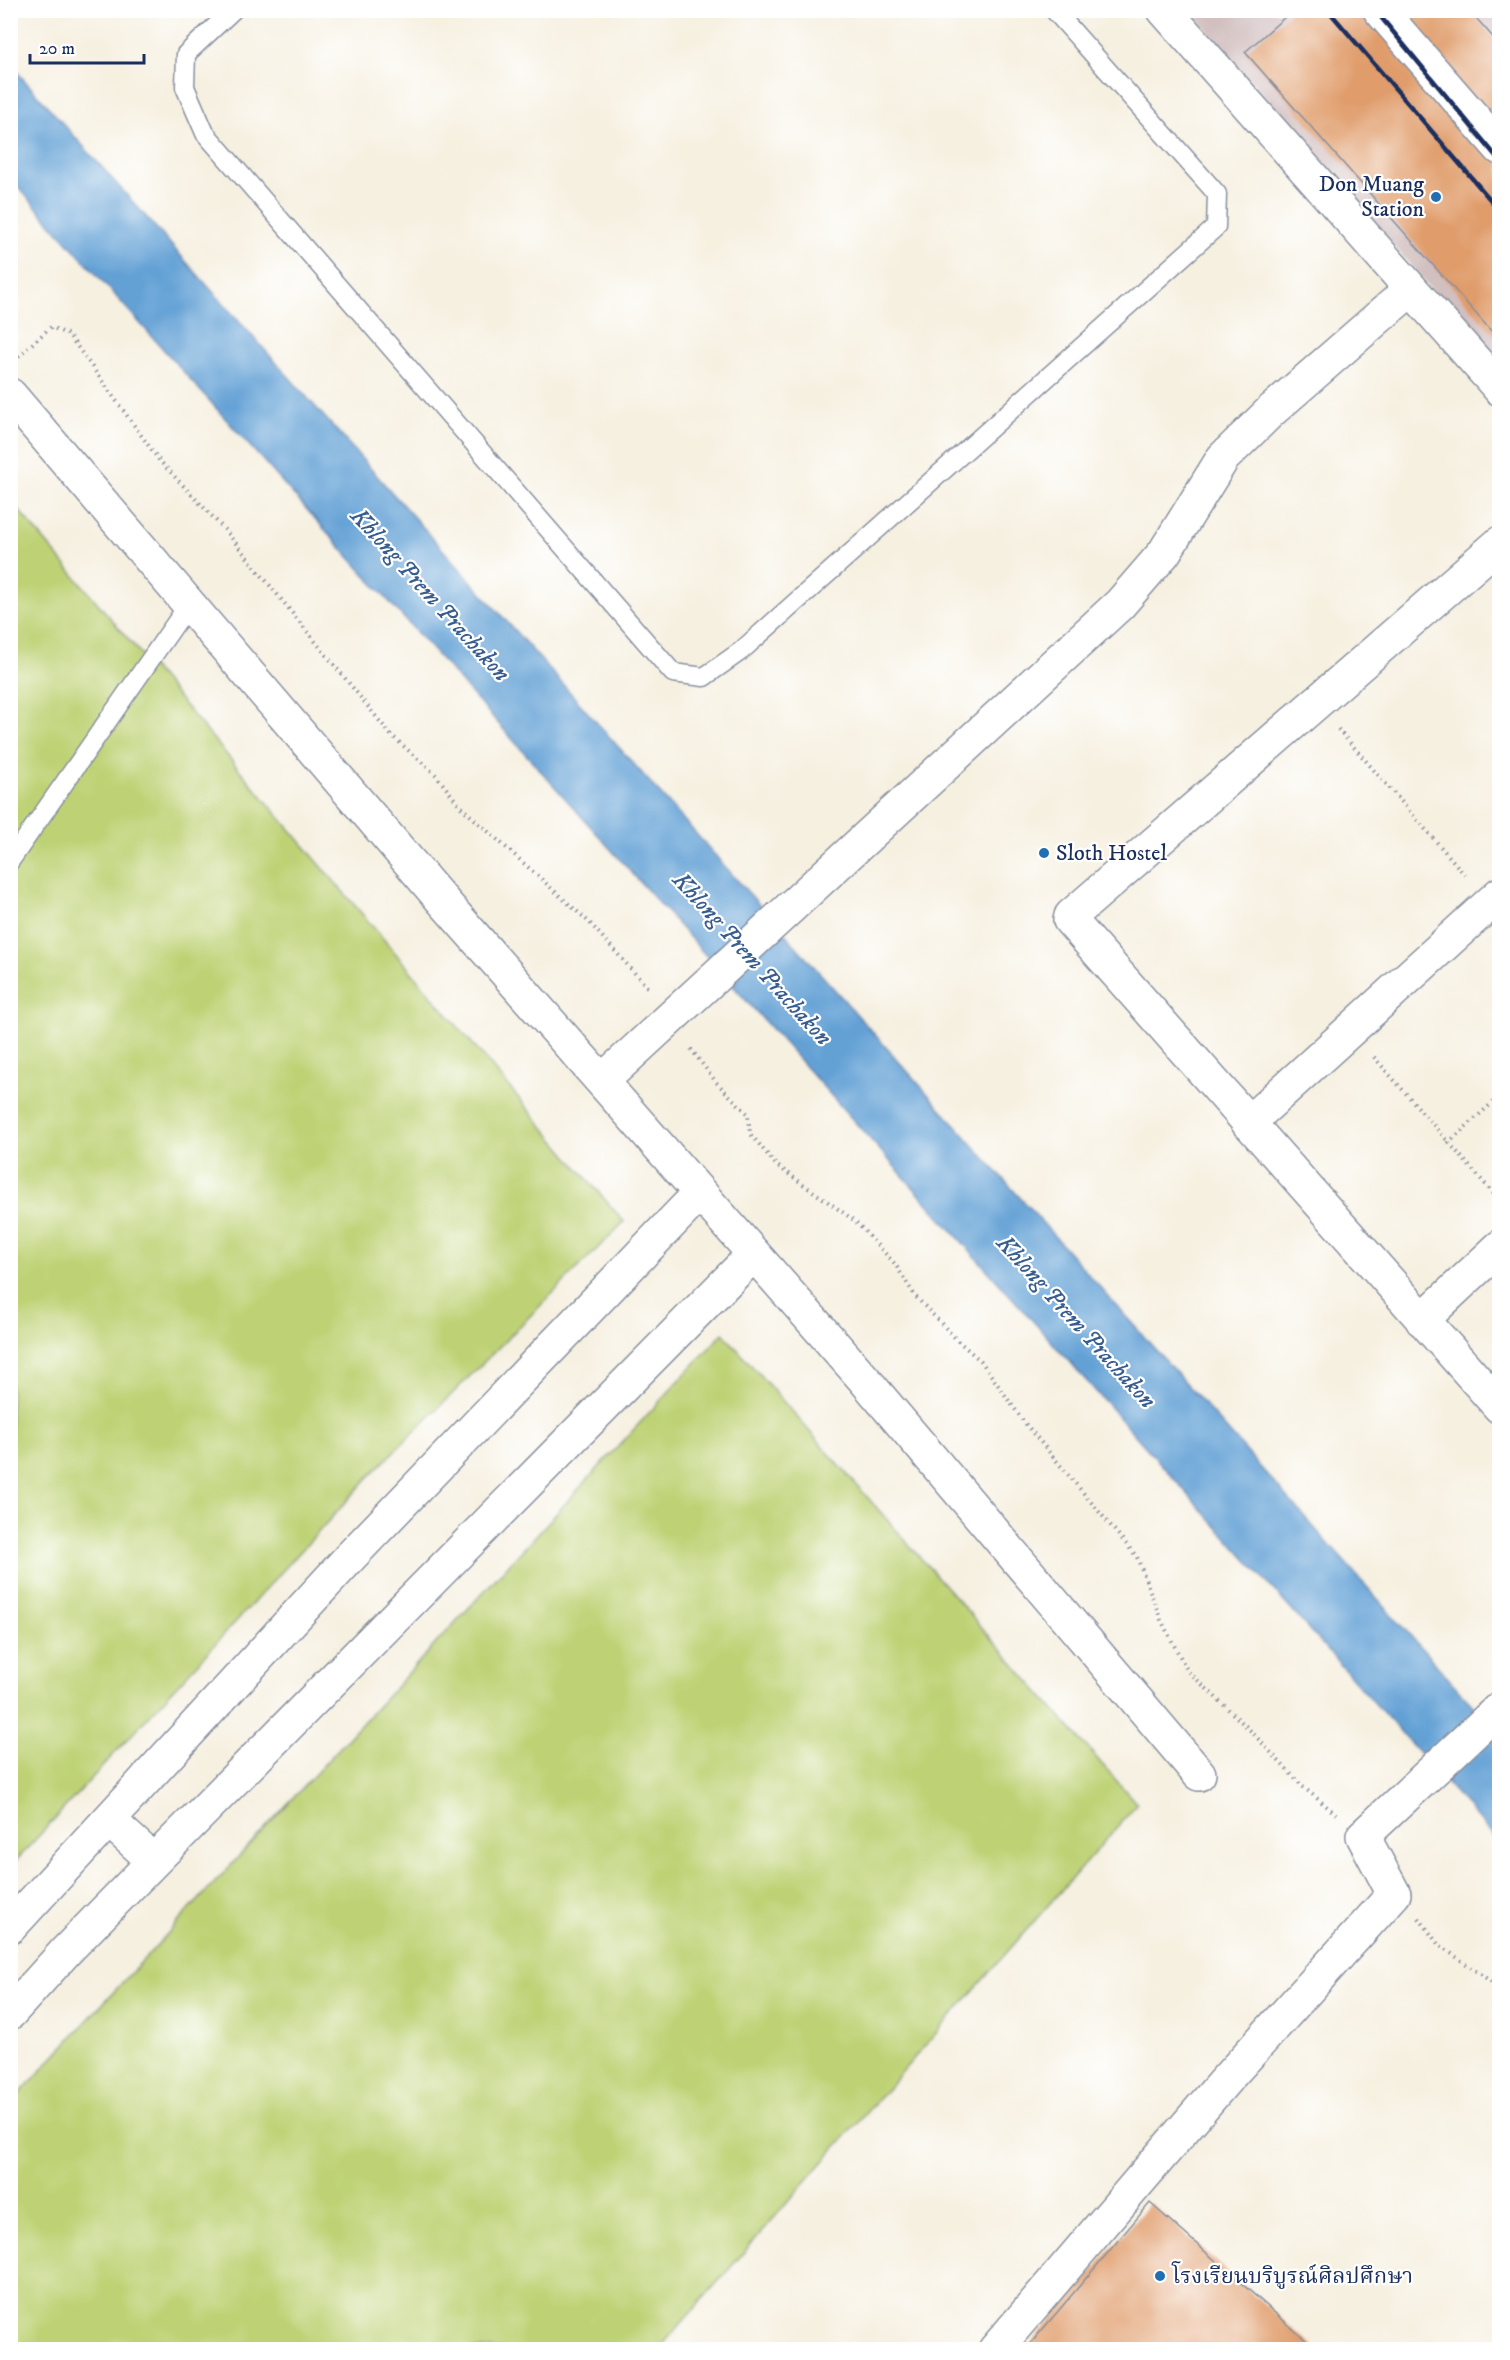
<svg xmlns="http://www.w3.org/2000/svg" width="1510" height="2360" viewBox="0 0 1510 2360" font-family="'IM FELL DW Pica','Noto Serif Thai',serif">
<rect width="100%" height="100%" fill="#fff"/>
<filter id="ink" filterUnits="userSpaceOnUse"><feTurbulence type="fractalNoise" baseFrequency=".0167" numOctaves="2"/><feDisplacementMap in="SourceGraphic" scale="12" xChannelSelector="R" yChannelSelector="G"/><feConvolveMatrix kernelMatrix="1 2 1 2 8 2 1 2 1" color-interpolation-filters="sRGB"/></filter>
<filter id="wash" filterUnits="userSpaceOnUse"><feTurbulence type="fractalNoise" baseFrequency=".008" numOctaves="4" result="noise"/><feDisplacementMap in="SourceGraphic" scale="24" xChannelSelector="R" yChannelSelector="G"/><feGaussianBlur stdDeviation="1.35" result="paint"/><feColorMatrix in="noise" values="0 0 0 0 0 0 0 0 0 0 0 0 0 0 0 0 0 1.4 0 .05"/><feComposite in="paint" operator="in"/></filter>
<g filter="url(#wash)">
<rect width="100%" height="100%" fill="#f6f0e0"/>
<path fill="#d2bfbf" d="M1190,11H1499V368Z"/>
<path fill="#bed275" stroke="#6c806a" stroke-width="1.5" d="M10,500L624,1222L368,1478L11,1866Z
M723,1333L1137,1804L659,2349H11V2103Z"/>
<path fill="#63a1d5" stroke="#3f689a" stroke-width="1.5" d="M10,64L1499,1735V1842L11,179Z"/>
<g id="blocks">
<path fill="#e09c6a" d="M1293,10H1469L1500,45V341L1245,52Z
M1150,2203L1317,2350H1025Z"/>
</g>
</g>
<g filter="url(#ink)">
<use href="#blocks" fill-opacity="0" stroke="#88909f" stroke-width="1.5"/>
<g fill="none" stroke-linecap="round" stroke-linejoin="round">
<g stroke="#88909f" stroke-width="21">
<path id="lane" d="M233,10L186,54L185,87L205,133L673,673L704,677L741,651L1216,227L1217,194L1054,10
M10,861L189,604"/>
</g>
<g stroke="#88909f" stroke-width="36">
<path id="street" d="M10,395L435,892L864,1379L1199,1774
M1500,543L1071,916L1070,920L1500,1407
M602,1081L1120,604L1164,553L1223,458L1271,411L1411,289
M1248,1123L1500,894
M1422,1320L1500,1247
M109,1820L154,1861
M10,1927L352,1555L700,1193
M10,2013L66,1951L154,1861L754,1254
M995,2350L1223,2083L1394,1894L1363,1836L1500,1708"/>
</g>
<g stroke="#88909f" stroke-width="36">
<path id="secondary" d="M1164,10L1500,389
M1380,10L1500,148"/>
</g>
<path stroke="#88909f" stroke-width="4" stroke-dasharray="1.5 4.5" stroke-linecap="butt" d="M14,360L51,327L69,335L159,460L225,530L391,735L435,774L461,807L589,922L649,989
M1338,729L1467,877
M691,1049L716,1082L748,1114L750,1133L776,1165L855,1221L895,1264L915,1296L958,1341L981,1361L1024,1422L1137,1557L1161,1620L1187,1670L1251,1731L1302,1786L1336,1814
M1374,1057L1500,1201
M1448,1143L1500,1096
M1419,1918L1438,1944L1500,1988"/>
<use href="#lane" stroke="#fff" stroke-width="18"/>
<use href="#street" stroke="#fff" stroke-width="33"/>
<use href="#secondary" stroke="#fff" stroke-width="33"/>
<path stroke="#1b2f5e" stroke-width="4.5" d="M1328,10L1500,211
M1375,10L1500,161"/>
</g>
</g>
<g fill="#1f6fb2" stroke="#fff" stroke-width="2">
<circle cx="1436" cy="197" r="6"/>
<circle cx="1044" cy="853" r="6"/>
<circle cx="1160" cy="2276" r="6"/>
</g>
<g text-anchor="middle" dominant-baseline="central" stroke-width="4.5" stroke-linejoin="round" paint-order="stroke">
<g font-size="22" fill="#1b2f5e" stroke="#fff" text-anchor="start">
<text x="1424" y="184" text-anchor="end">Don Muang<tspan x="1424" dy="25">Station</tspan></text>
<text x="1056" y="853">Sloth Hostel</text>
<text x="1172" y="2276">โรงเรียนบริบูรณ์ศิลปศึกษา</text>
</g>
<g font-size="24" font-style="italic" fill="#385d8e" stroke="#fff">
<text transform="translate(430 595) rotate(48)">Khlong Prem Prachakon</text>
<text transform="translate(752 959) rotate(48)">Khlong Prem Prachakon</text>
<text transform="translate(1076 1322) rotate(48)">Khlong Prem Prachakon</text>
</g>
</g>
<rect width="1510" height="2360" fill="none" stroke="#fff" stroke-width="36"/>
<path d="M30 54v9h114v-9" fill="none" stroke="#1b2f5e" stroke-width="3"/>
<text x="39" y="54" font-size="18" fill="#1b2f5e" stroke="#ffffff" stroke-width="4.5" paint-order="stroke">20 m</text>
</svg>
